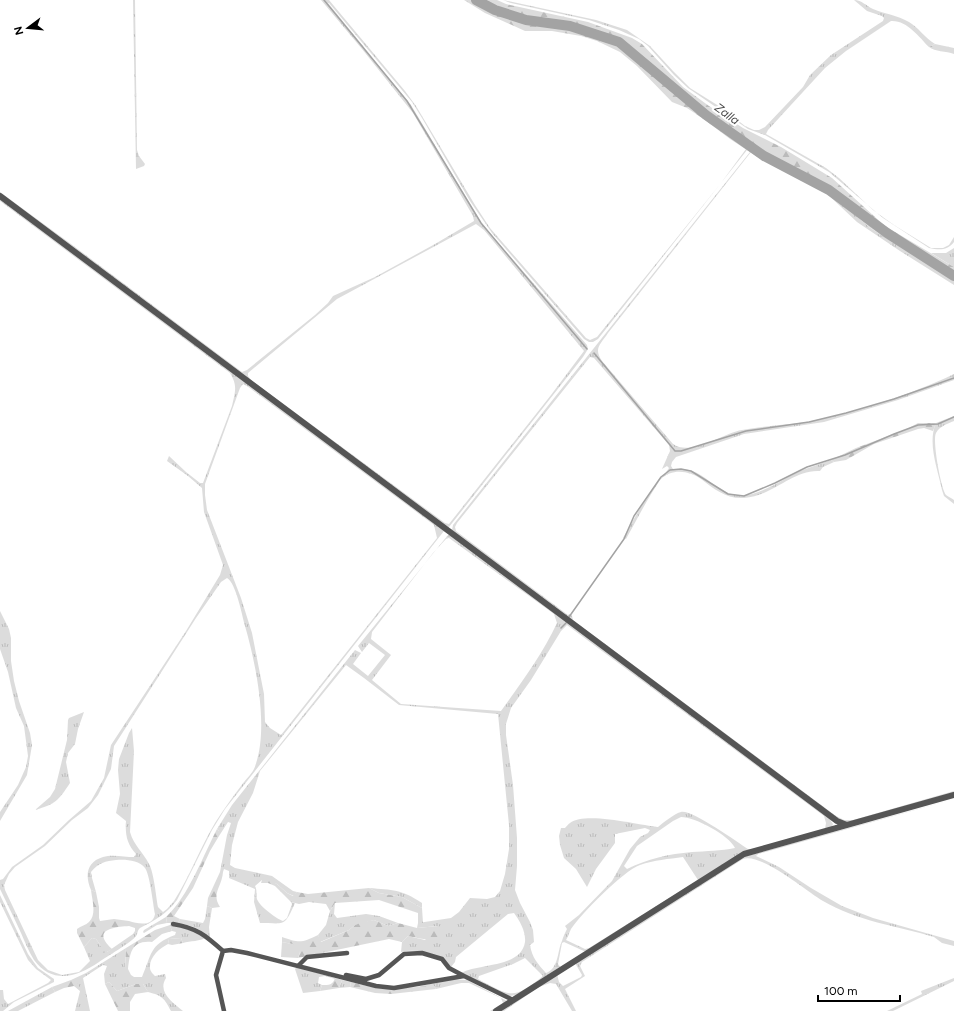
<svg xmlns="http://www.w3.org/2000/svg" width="954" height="1011" viewBox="0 0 954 1011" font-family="Figtree,sans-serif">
<defs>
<pattern id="grass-tufts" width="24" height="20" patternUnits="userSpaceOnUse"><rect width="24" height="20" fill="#dcdcdc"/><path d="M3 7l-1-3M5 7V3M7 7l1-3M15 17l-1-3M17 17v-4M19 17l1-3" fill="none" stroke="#bbb"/></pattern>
<pattern id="forest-firs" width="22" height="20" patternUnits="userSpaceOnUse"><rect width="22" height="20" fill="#dcdcdc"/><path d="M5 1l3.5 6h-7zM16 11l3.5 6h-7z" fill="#bbb"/></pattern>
</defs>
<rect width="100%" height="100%" fill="#fff"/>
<path fill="url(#grass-tufts)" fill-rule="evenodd" d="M133,0H135L137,150L139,156L145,164L144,166L136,169Z
M321,0H329L405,91L416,106L475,205L490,228L586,338L590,340L597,337L721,183L746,149L747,150L598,339L593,342H589L584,339L492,233L470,201L422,118L412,102L329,3H328L411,105L482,224L587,345L588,349L583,357L449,527L445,526L0,194V192L71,244L242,372L247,370L315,315L328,303L333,296L375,277L435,244L474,221L473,216L413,113L362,49ZM476,224L484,230L584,351L551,395L449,524L445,523L251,380L248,376V373L337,299Z
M503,0L596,20L627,30L650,46L673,71L690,88L722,108L745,126L754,130H759L765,127L803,87L810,75L831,55L883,21L884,18L882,16L867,11L854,0C862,0 866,6 873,9C885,14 897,15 909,22C918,27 925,38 935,44L929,47C919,37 907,20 891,21L846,51L825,68L768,130L766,134L826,168L839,178L873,210L894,225L931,248H943L949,245L954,237V242C947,251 939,250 929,248L883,218L829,172L765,135L748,129L688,88L674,75L648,46L639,39L619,30L589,20L511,3Z
M750,152H751L608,333C601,344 593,348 602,361L673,444C691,457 723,433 742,430C763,426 785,425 806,422C854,413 910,395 954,374V380L898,400L824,422L744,434L676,457L672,462L671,466L673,469C681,469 690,469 697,473C710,480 719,491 734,495C756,499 781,480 800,471C810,467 821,464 831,460L834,462L823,467L820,471C793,469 773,496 744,498C726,499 714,489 701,479C690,471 672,468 661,479C658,482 656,487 653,491C643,507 635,523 626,539L623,538C632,522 641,506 651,491C656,484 665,474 669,468L667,466L662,469L670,451L669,445L594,358L590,357L457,523L455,527L456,531L568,615L570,614L572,616L573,620L836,816L844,820H853L954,791V793L851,823L837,819L453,532L452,530L453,525Z
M823,190L832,194L869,227L905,250L954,278V285L900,251L857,222Z
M0,199L444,531L225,809L212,830L177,900C166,914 156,920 140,928C137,931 138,933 136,936C132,942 106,957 99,962C77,977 53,985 34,960C29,952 25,942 21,933C14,918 7,903 0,889V880L3,879L12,867L43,845L69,820L91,801L104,778L111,745L186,631L220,575L223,565L204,512L202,488L188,476L167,461L169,456L186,472L200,483H203L232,406C235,392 238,386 230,373L0,201ZM243,384L247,386L434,525L437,538L281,735L270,728L265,722L264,694L252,633L241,598L207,510L205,495V484L240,388ZM227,578C236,583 242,615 245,626C256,664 270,731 254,769C251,775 245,780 241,786C232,798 223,810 215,823C200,848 190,876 174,901L167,909L163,912L158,907C156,896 154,873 149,864C143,852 134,846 130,832L134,751L132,728L129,733L119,759L118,770L120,794L116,813L126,821C125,835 127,844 136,854L134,857C125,857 112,854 103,857C86,862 85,876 91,890L96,892L92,878L91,872C98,863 106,861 116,860C125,859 139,860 145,868C150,875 153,904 155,914C153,927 138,924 129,921V926L135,928V931L133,934L107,952L101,946L96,939L92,938L84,947L90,961L79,972L62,975L48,970L38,960L5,890L4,885L9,874L15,867L45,846L72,820L88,808L98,795L111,769L114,746L196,618L221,582Z
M954,248V267L931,253H946Z
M954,416V421C947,424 940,426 936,433C932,440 941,489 946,495C948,497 952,498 954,500V504L944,496L942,490C938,470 927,443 936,423Z
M448,535H450L829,818L833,824L832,827L758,849L586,952L564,942L562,943L558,964L560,967L516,995L510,996L503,995L461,973C480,963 521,968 525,942C526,932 520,921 514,913L508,914L456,957L455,962L451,967C436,955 421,948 401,952L402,942L408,936L425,940L438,926L417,928L418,923L451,918L459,912L470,898L487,899L495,897L500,891L505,874L509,849V825L498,714L399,705L364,678L346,665L260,771L253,793L238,822L232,845L230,865L235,868L272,876L293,891L297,892L294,896L287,893L277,884L262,880L255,886C258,891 255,897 258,901C261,907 277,919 283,921L287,918L292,904L291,902L295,903C284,928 285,923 260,923L254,902L255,889L229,878V871L224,869L223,872H220L227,835L231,823L228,822L219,836V831L217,829L232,805L355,650L361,653L353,664L368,676L385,655L369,643L362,652L358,646ZM449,538L554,614L557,623C542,655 521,683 501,711L401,704L372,680L391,655L371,639L372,632L433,553L446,539ZM567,625L824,816L826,823L825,829L754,849H748C737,842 691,809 681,812C675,813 663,823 658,827C639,825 585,811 570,823C568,824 567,826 565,828H561L559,836L560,845L564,858L576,869L587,887L596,869L615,843V834L645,828L650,830L648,833L640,837L630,849L612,881L579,915L565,926L567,929C565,933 563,937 562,941C557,952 559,968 546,973C538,964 532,958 530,945L534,942L533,930L530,922L520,903L515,890L517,866V838L513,785L506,735V724L511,708L531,680L561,631ZM681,817C695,817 729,835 735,848C721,851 706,851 692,852C669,854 647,859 627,869L624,866L637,846L673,821ZM683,857L698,880L589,948L585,949L566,940C568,937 569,933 571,929C581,914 623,871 640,865C654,860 669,859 683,857ZM525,958L543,976C513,1001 510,996 478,979L479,976L513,964Z
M0,611L9,629L11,638V661L14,681L19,701L30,733L32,745L27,775L0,821V812L18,785L26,767L28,756L24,726L16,708L8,672L0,649Z
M84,712L78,729L75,744L68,753L66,762L70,783C58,801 56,804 35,810L50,797L55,789L67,740L68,720L69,718Z
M954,799L758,854L756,856L779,867L811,888L842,906L873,918L954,941V946L942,943L934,937C897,926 857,921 823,901C806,891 762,853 743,859L582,962L580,966L585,976L565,989L576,1011H572L556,984L550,983L539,987L504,1011H500L557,974L559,982L563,986L581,977L582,975L575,963L734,863L747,856Z
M369,888C393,890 401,889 422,903V908L402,897L379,893Z
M0,895L28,954L38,968L54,979V982L14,1002L3,1011H0V990H3L4,999L8,1004L48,983L51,980L36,969L28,960L0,902Z
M335,903L334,914L337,918L366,914L379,916L398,923L388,926L374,920L355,925L349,930L320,942L318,935L326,925L330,911Z
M207,906L212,908L209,927L210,939C200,928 193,926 178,923L180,919L203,923L205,919Z
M166,917L167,923L157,925L144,933L143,932L144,930Z
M170,925L187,927L205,938C201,941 190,941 183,943L181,938L169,939L168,944C160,948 149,957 150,968C150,971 153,974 155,976L165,974L166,978C157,992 173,1003 183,1011H171C164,998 163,996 148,992L143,984H136L117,991L109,982L105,984L104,974L107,966L103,965L83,978L90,1011H75L80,991L71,980L86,973L126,948L125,969H128L131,975L134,977H142C152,954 149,945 175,935L176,932L172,931Z
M297,967L335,978V979L325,976L319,977L318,983L322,985L320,991L303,993L295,969Z
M954,978V981L893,1011H887L922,994L921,991Z
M451,979L467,980L507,1001L493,1011H490L503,1003L501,998L469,983H461L436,989L434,986L425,988L417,987Z
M342,980L351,982L350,987L339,988Z
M52,987L55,992L18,1011H8Z"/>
<path fill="url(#forest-firs)" d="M464,0H497L506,4L588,22L632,38L642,44L683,87L709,106L743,128L781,147L832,178L885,226L954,267V278L905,250L869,227L832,194L823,190L806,178L769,163L756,156L730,139L705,120L687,108L672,102L637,66L620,52L597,41L581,36L552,31H525L485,13Z
M935,44L954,48V54C946,51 935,52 929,47Z
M918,423H936L933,431L924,428L918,429L874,444L846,460L834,462L831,460L856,448L907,429Z
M217,829L219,831V836L210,851L193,888L174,916L180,919L178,923H167L166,917C188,897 203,856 217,829Z
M220,872H223C222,887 211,893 220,907L212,908L207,906L208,898Z
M267,879L277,884L287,893L293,896L297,892L308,894L369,888L379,893L402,897L422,908L423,923H418V913L379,900L335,903L330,911L326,904L309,902L299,904L291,902L275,886L268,883H261L262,880Z
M91,890L96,892L99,907V918L100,921L114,919L129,921V926C113,927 91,930 112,949L107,952L101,953V946L96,939L92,938L84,947L77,933V929C81,926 86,925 89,922C97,914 92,900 91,890Z
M374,920L388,926L398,923L417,928L438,926L445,928L446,937C433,942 421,939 408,936L402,942L389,939L298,958L300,952L292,944L282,942V937C299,943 302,943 318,935L321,942L349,930L355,925L363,922Z
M170,925L172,931L162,934L152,942C132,940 130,952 128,969H125L126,948L155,930Z
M181,938L183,943L172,945L168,944L169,939Z
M335,978L342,980L339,988L320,991L322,985C329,985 333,985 335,978Z
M71,980C78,981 79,984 80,991L74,986L64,988L55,992L52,987Z
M109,982L117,991L136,984H143L148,992L135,994L130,1002V1011H118L105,984Z
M351,982L367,986L384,989L434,986L436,989L391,994L375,993L350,987Z"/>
<path fill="#dcdcdc" d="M282,942L292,944L299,948L300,952L298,958L281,957Z"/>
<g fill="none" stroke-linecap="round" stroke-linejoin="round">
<path stroke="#a3a3a3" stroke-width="1.5" d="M324,0L407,101L481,223L587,349
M594,353L675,451H681L746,431L809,422L846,413L894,399L954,378
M569,617L624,539L634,516L661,477L670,470L681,469L691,471L728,494L744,496L775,483L807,467L845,455L894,434L918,425L938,424L954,417
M561,628L566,623"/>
<path stroke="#a3a3a3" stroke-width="10" d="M476,0L495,10L526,20L570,26L619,42L706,115L764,156L829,190L887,233L954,276"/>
<path stroke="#555" stroke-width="4.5" d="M173,924C197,928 205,935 223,951L231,950L247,953L376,986L394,988L464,976L513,1000
M223,951L216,975L224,1011
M299,965L307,957L347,953
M346,975L366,979L379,975L404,954L422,953L442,959L449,968L464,976"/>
<path stroke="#555" stroke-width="6" d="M0,196L837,821L847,825
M496,1011L744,854L954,795"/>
</g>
<g text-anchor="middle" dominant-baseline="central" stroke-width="4" stroke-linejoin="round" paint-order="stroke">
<g font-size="12" font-style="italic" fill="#444" stroke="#fff">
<text transform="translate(727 114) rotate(36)">Zalla</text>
</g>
</g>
<g transform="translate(28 28) rotate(254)" stroke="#ffffff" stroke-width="3" paint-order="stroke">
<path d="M0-3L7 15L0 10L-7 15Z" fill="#000000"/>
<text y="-6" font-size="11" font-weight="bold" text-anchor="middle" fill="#000000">N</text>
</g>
<path d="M818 995v6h82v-6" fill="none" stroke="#000000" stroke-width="2"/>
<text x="824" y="995" font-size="12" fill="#000000" stroke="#ffffff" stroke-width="3" paint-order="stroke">100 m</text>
</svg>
